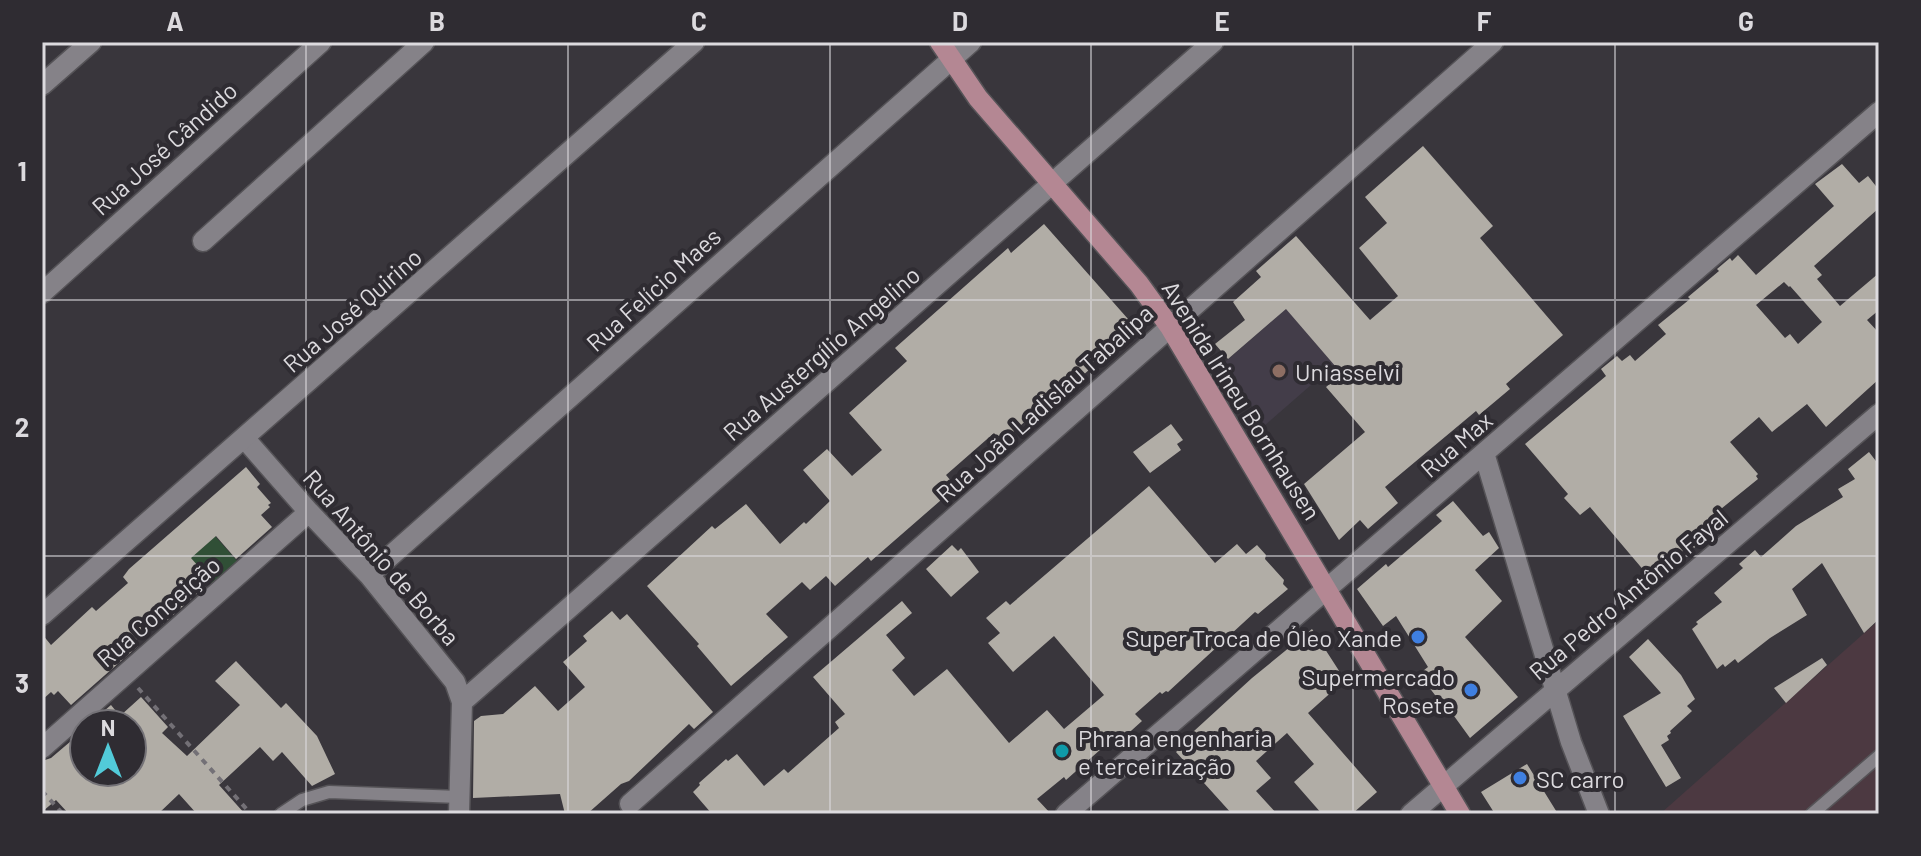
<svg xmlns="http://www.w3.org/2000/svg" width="1921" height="856" viewBox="0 0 1921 856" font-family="Barlow,sans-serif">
<rect width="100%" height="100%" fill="#39363c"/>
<path fill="#4c3941" d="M1879,620V814H1660Z"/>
<path fill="#433d49" d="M1287,308L1334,365L1264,426L1225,362Z"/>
<path fill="#304f36" d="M215,536L237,561L212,583L184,551L202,548Z"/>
<path fill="#b1ada6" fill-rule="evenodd" d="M1423,146L1493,226L1480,238L1563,335L1506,384L1510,389L1479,415L1476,411L1385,487L1398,503L1368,529L1360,520L1339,540L1304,484L1365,432L1326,387L1342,374L1286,309L1228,359L1215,344L1245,320L1233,302L1261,277L1256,271L1296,236L1370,320L1398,296L1359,248L1387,223L1365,197Z
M1842,164L1859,183L1868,176L1879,190V208L1814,266L1822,275L1817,279L1840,306L1879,273V310L1867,320L1879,333V379L1826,427L1807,404L1772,432L1759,417L1730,442L1758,474L1756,476L1758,479L1711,517L1719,526L1694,548L1691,544L1651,579L1590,507L1580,515L1564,498L1568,494L1525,444L1606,376L1601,369L1617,356L1622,361L1630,355L1635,361L1666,334L1658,325L1690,299L1688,297L1719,271L1717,269L1730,258L1732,261L1738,255L1756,275L1834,206L1815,184ZM1784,282L1789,287L1790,286L1822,322L1798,344L1790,334L1785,338L1756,305Z
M1044,224L1136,328L1072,385L1069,382L1002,442L994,433L946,475L956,487L871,561L868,557L835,586L826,576L810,590L802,582L766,614L788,637L731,686L697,646L699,644L647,586L712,526L715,529L746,504L780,544L804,522L806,524L830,501L803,470L827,449L852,476L882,450L849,413L907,361L895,348L1008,248L1011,253Z
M1171,424L1183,440L1177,444L1181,450L1150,473L1133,452Z
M1869,452L1879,465V619L1864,633L1822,563L1792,589L1807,615L1770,638L1738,663L1735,659L1725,667L1723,664L1717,669L1692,629L1698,624L1696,622L1722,602L1714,593L1743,568L1739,564L1755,550L1761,557L1796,526L1843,497L1838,489L1855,479L1848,469Z
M246,467L260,484L257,487L271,503L268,505L270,507L261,515L272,527L236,559L216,536L191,558L211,581L163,624L160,620L135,641L138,646L71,705L58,691L54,695L51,692L42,700V634L51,645L92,607L96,611L128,583L123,577L129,569Z
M1149,486L1215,563L1237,544L1246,554L1257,545L1266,555L1265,559L1284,580L1283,584L1288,589L1258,614L1255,612L1168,692L1166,691L1162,694L1160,692L1135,714L1142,721L1122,739L1118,734L1066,780L1064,777L1037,799L1051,814H712L693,792L700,785L699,783L726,759L728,761L737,754L764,786L784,769L788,773L839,728L835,722L845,714L813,677L902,601L912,613L886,635L905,658L892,670L914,696L947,669L1009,743L1047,710L1064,729L1104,695L1054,636L1013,672L988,643L1000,633L986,618L1006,601L1010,605Z
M1453,501L1483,536L1489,532L1499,548L1475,570L1502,601L1465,637L1518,697L1470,738L1441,698L1438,699L1419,674L1428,667L1396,616L1383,626L1357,589L1386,564L1388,567L1442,521L1436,515Z
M952,545L958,551L961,548L979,572L951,597L926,569Z
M612,611L620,620L627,614L713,712L694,729L689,724L629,781L621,784L587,814H565L560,794L473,798L474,721L481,716L503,714L535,686L558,711L585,687L563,662L587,641L583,636Z
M1312,629L1345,680L1308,713L1377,792L1352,814H1322L1294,782L1314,764L1287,733L1256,761L1271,778L1256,791L1277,814H1232L1176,752L1185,744L1182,742L1252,678Z
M1648,639L1681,675L1695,699L1687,706L1692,711L1670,731L1671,733L1667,736L1669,740L1661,745L1681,778L1666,787L1623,716L1661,693L1629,657Z
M1822,658L1827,665L1786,703L1774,688Z
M236,661L281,708L286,703L317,736L335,774L312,786L282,752L273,761L260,747L219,785L245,814H197L179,794L158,814H69L56,800L42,812V761L51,758L84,730V772H132V724H89L111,705L120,716L141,697L168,727L162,733L187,756L240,705L215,681Z
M1527,764L1558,814H1495L1481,792Z"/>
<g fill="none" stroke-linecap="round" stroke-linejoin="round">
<g stroke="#555357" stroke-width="15">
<path id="service" d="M281,814L302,800L329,792L459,797
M1812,814L1879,756"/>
</g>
<g stroke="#555357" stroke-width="23">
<path id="minor" d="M42,85L91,42
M203,241L424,42
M245,439L309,512L369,575L455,682L462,702L459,814
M1484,453L1571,742L1599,814
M369,575L971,42
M462,702L1213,42
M42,748L309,512
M630,804L1493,42
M1066,814L1879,112
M1411,814L1879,414"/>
</g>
<g stroke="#555357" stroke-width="23">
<path id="secondary" d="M42,293L321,42
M42,615L694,42"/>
</g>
<g stroke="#555357" stroke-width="23">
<path id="primary" d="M940,42L978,98L1139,284L1170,327L1460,814"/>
</g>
<path stroke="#737076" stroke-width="4" stroke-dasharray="6 6" stroke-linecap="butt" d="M138,688L251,814
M42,791L63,814"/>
<use href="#service" stroke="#858288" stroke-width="12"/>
<use href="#minor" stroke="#858288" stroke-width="20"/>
<use href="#secondary" stroke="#858288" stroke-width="20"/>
<use href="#primary" stroke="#b48793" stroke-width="20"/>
</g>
<path fill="none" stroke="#dcdade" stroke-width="2" stroke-opacity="0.55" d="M306,42V814M568,42V814M830,42V814M1091,42V814M1353,42V814M1615,42V814M42,300H1879M42,556H1879"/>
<circle fill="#8d6e63" stroke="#2f2c32" stroke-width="3" cx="1279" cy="371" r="8"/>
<g fill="#3f7fe0" stroke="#2f2c32" stroke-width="3">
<circle cx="1418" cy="637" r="8"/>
<circle cx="1471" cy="690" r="8"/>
<circle cx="1520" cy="778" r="8"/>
</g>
<circle fill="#0f9aa8" stroke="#2f2c32" stroke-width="3" cx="1062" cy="751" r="8"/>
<g text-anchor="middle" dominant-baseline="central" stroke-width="8" stroke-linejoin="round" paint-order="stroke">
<g font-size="24" fill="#dcdade" stroke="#2f2c32">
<text transform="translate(164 148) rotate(-42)">Rua José Cândido</text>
<text transform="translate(653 289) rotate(-42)">Rua Felício Maes</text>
<text transform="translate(352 310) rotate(-41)">Rua José Quirino</text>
<text transform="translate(821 353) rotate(-41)">Rua Austergílio Angelino</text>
<text transform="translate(1242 400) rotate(58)">Avenida Irineu Bornhausen</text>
<text transform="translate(1044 403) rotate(-42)">Rua João Ladislau Tabalipa</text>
<text transform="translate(1456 444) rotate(-41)">Rua Max</text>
<text transform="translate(382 557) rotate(49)">Rua Antônio de Borba</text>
<text transform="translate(1628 594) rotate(-40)">Rua Pedro Antônio Fayal</text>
<text transform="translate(158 611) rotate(-41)">Rua Conceição</text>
</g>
<g font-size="24" fill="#dcdade" stroke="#2f2c32" text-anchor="start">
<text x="1295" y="371">Uniasselvi</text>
<text x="1402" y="637" text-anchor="end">Super Troca de Óleo Xande</text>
<text x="1455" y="676" text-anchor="end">Supermercado<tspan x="1455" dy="28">Rosete</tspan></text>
<text x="1078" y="737">Phrana engenharia<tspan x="1078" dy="28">e terceirização</tspan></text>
<text x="1536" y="778">SC carro</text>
</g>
</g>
<rect width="1921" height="856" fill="none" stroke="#2f2c32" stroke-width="88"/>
<g transform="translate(108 748)"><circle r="38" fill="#2f2c32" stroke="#747277" stroke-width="2"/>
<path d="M0-6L14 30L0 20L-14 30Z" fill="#52cbd9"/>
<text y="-12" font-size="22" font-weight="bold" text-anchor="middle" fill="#dcdade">N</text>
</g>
<rect x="44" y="44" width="1833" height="768" fill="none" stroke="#dcdade" stroke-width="3"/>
<g font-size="26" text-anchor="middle" font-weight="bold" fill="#dcdade">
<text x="175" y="31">A</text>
<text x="437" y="31">B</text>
<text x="699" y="31">C</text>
<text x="960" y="31">D</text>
<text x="1222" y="31">E</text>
<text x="1484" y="31">F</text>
<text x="1746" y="31">G</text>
<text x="22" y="181">1</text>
<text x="22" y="437">2</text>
<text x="22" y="693">3</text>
</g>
</svg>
